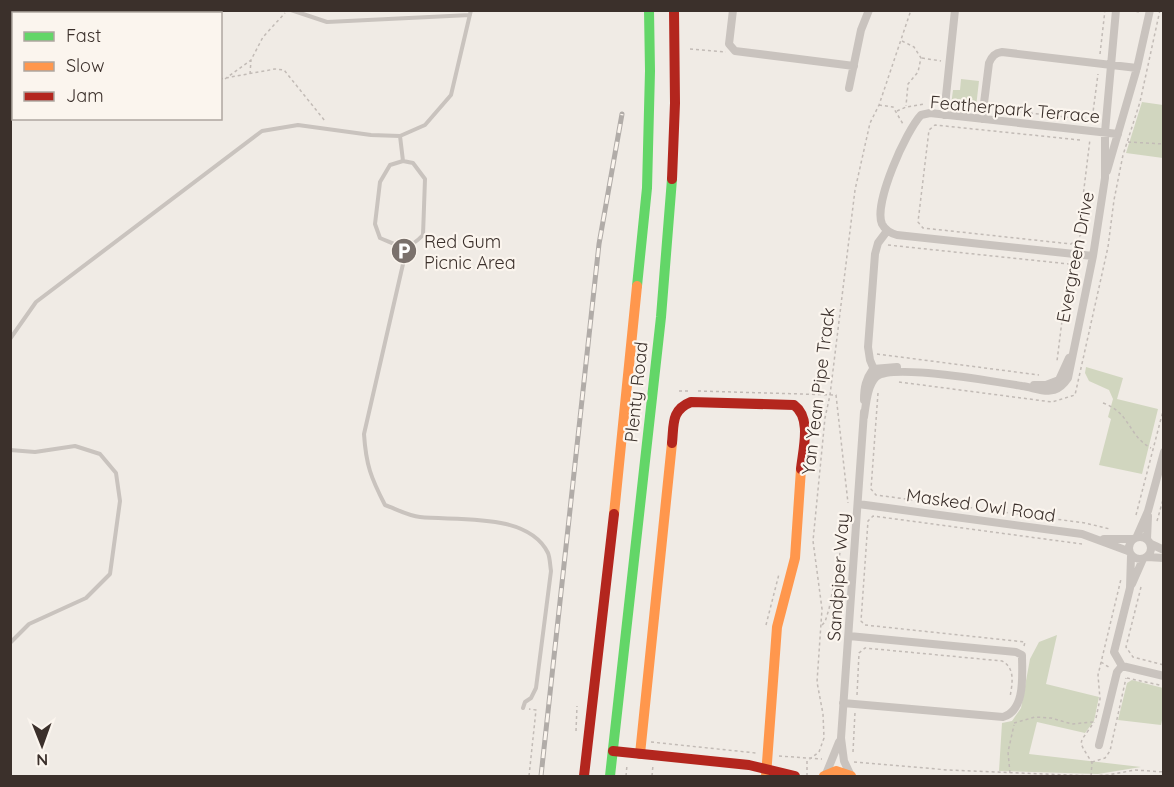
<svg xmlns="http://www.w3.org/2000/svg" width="1174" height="787" viewBox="0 0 1174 787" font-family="Quicksand,sans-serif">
<rect width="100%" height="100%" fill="#f0ebe5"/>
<path fill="#d1d6bf" d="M961,79L979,81L976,107L951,105L953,90H960Z
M1142,102L1163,105V158L1126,153Z
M1086,367L1123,378L1117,399L1158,409L1142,474L1099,465L1111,419L1108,417L1113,399L1109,390L1089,381L1085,373Z
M1057,635L1046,684L1099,697L1094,721L1085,733L1037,722L1029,754L1141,767L1098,774L999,771L1002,723L1012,721L1021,708L1030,659L1039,642Z
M1132,680L1163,688V716L1161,725L1118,720L1127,683Z"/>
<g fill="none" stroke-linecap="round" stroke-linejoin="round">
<path stroke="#c2bbb6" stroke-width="1.5" stroke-dasharray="3 3" stroke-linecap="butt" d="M72,10L74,14
M1130,10L1139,12
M10,38L14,34
M902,41L914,47L921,58L918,72L908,84L906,106
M690,49L726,52
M1100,54L1105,10
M922,58L941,61
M250,74L251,60
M220,79L275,69L284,70L325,121
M225,79L251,60L263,37L285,13
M879,105L893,107L903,124
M994,109L1092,120L1098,74
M897,111L906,107L924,104
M1080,140L935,125L929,130L918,222L923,228L1071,244C1086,232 1093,222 1082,205L1090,139
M1128,142L1164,144
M888,245L1069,264L1057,361
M877,354L1039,375
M899,382L1052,402L1075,395L1108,247L1114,200L1123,155L1140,102L1160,10
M679,391H690
M698,391L836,395L848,503
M878,393L871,489L876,495L1085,523L1110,529
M1103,403C1131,413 1128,436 1151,448
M1136,515L1164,407
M1157,521L1164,496
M1141,587L1126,647L1133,657L1164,665
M766,625L779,574
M822,625L825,622L829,609L847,517
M1024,646L1025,642L865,625L861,621L868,521L873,516L1082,544
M1101,662L1110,668
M1127,678L1164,686
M857,695L859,653L865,648L1002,661C1016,668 1012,685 1010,697
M1096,718L1100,699L1098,675L1121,579
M1014,723L1035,717L1051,718L1072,724L1093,722
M576,731L577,706
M651,742L756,753
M853,752L855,712
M779,756L822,759
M854,762L948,770L1091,776L1108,775L1135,770L1164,772
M1092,762L1105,758L1110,751L1126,678
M1010,773L1008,752L1014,725
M529,776L536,710L529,709
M626,776L627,765
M652,776L653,765
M807,776V761L819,752L824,738L823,714L817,682L822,609L813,541L825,418L830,395L855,190L870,123L879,105L911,10
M1091,776L1092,763C1077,737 1078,747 1094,722"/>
<path stroke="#c9c3be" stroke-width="4" d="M291,10L327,22L470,15
M400,136L403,161
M403,161L413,163L425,179L423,235C406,253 400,246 380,238L375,224L380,182L390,165Z
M403,248V264L364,434C366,465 371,478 385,505C396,509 409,516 420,517C457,521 528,512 548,553C550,558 550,565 551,571L536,688L531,698L525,702L523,708
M10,339L36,302L262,131L298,125L371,135L400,136L425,125L451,95L471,10
M10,450L35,452L75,446L100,454L116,473L120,501L110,574L86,598L29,624L10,643"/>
<path stroke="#c9c3be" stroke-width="8" d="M733,10L729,44L735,51L854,66
M849,88L861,30L869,10
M944,115L955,10
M982,119L989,63C992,56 995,53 1002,52L1137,68
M1107,171L1137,68L1150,10
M1093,256L897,235C890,233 885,230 882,224C873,204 906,131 921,115L930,113L1118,134
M875,372L870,360L868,347L875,254L878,243L887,231
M1034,385H1046L1059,380L1069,358
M864,400C864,387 866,379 873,369L897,367
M864,417C866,405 867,386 876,377C892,363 997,382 1022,386C1032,387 1044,393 1054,390C1060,388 1064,384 1068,378L1093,256L1105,178V132L1116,10
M858,504L1082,534L1128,551
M1137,536L1148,511L1164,452
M1129 548a11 11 0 1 1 22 0a11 11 0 1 1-22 0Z
M1104,539H1132
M1147,539L1148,516
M1151,544L1164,550
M1131,556L1130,588L1114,652L1122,666L1164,676
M1147,557L1164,558
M1132,584L1143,559
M843,703L1003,717C1026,710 1022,675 1022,655L1016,652L849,636
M1099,745L1117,672L1122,666
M826,774L839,742
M851,776L844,761L841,738L864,412"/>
<path stroke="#63d668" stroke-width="10" d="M637,286L647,188L650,71L649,10
M610,776L661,317L672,179"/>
<path stroke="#ff974d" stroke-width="10" d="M614,514L637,286
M640,754L672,443
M766,776L777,627L795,558L801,469
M824,776L836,771L851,776"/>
<path stroke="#b3261e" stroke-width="10" d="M672,179L675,103L674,10
M672,443C674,424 671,410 691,402L794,405C812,418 803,449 801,469
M613,751L749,765L795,776
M584,776L614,514"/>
<g stroke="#b1aca8" stroke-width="5">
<path id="rail" d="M541,776L599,244L622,114"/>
</g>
<use href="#rail" stroke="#fbf5ee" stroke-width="3" stroke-dasharray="9" stroke-linecap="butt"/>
</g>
<defs>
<g id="parking-disc" transform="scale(1.35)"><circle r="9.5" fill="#7a716c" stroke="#fbf5ee"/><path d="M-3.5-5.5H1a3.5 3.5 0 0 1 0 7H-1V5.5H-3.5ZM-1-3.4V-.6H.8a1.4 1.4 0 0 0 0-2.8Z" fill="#fff"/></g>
</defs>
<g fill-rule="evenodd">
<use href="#parking-disc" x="404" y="251"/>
</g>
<g text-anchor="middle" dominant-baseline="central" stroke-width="4.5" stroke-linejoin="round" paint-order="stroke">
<g font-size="18" fill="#3b302b" stroke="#fbf5ee">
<text transform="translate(1015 109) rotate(5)">Featherpark Terrace</text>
<text transform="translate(1075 257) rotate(-79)">Evergreen Drive</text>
<text transform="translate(818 391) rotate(-83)">Yan Yean Pipe Track</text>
<text transform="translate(636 392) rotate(-84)">Plenty Road</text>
<text transform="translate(981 505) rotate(8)">Masked Owl Road</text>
<text transform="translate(838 577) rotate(-86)">Sandpiper Way</text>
</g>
<g font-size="18" fill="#3b302b" stroke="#fbf5ee" text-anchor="start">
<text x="424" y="241">Red Gum<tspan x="424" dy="21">Picnic Area</tspan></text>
</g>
</g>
<rect width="1174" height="787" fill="none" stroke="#3b302b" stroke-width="24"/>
<rect x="12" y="12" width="210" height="108" fill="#fbf5ee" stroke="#aea6a0" stroke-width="1.5"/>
<rect x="24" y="32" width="30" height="9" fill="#63d668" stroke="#aea6a0" stroke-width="1.5"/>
<text x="66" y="42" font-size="18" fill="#3b302b">Fast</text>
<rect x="24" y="62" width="30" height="9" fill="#ff974d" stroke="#aea6a0" stroke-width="1.5"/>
<text x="66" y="72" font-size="18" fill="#3b302b">Slow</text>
<rect x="24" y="92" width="30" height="9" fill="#b3261e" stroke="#aea6a0" stroke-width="1.5"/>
<text x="66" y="102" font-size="18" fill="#3b302b">Jam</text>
<g transform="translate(42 745) rotate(179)" stroke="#fbf5ee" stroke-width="4.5" paint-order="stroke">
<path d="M0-4.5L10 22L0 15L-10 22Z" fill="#3b302b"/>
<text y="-9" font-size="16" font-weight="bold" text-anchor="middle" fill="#3b302b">N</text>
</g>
</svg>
